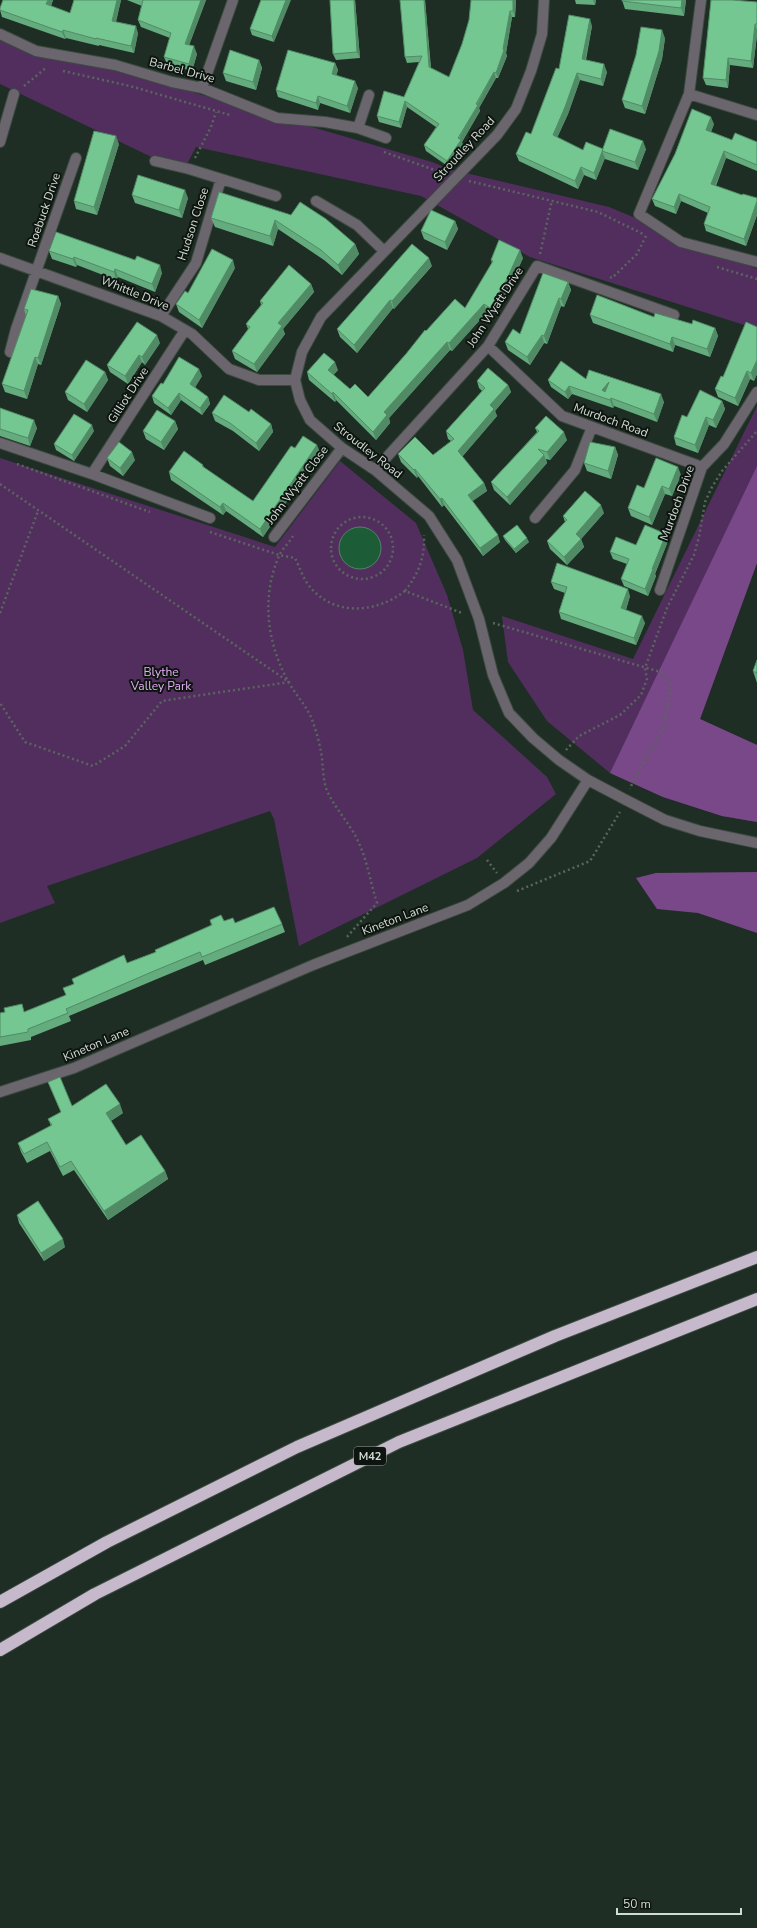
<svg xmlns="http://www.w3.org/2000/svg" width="757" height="1928" viewBox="0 0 757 1928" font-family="'Nunito Sans',sans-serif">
<rect width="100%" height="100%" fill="#1f2e24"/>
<path fill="#522e5e" d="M0,36L432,162L449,169L609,207L757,269V329L530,257L421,196L196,147L186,166L164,163L0,84Z
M757,406V563L700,719L757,745V822L722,816L663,797L610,773L547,721L508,662L502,616L633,659Z
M0,458L275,547L340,461L416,523L447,595L463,650L473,710L547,777L556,794L477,858L299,946L274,819L270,811L47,886L55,903L0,923Z"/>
<path fill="#784888" d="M757,466V563L700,719L757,745V822L722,816L663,797L610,773Z
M757,872V933L698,913L657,909L636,878L656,873Z"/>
<path fill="#1c5d38" stroke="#538367" d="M339 548a21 21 0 1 1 42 0a21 21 0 1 1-42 0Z"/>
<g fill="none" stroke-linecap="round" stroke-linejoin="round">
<g stroke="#3c4a40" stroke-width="12">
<path id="minor" d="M544,0L542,34L531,71L516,109L497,135L321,317L302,352L295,380L300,400L310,420L342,448L375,470L429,516L457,560L479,619L493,675L509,713L533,738L559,760L588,780L626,800L665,820L700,831L757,843
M701,0L689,94L639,214L681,242L757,262
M0,34L36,51L115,65L172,82L202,88L277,118L325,122L358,128L386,138
M202,88L233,0
M689,94L757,115
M358,128L369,95
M0,142L14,94
M155,161L189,169L276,196
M316,201L357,225L384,251
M0,258L161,316L192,334L229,369L259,380H295
M161,316L196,263L221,179
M488,346L562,416L702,467
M10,352L16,329L76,158
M0,443L92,474L210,518
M375,470L488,346L537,266L674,315
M92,474L185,330
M535,518L575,470L592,427
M274,537L342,448
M660,590L702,467L724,444L757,392
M0,1092L74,1068L313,965L468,905L504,883L529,863L551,838L588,780"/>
</g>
<g stroke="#3c4a40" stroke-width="14">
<path id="highway" d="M0,1602L107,1542L297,1447L555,1336L757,1257
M0,1650L95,1594L399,1442L757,1299"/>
</g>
<path stroke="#59665d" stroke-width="2.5" stroke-dasharray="2 3" stroke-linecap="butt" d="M63,71L130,86L230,115
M24,86L47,67
M384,152L443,173
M195,158L211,127L216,112
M469,181L598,212L645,235
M540,254L552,200
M717,267L757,279
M610,277L612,278L637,254L646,236
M17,464L150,512
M0,484L289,682L162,701L125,746L93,766L25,742L0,703
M331 548a31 31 0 1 1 62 0a31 31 0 1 1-62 0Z
M210,532L279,555L295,558C299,566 302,575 307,583C331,617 375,614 405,591L462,613
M293,536C289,543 282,549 279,556C261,597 267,643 288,681C295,694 305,704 311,717C316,730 320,744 322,758C323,768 323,778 326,788C333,806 347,820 356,837C367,858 370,881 377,903L346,938
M405,591C419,573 425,557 424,535
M0,613L38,511
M493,623L664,673L671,686L663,729L633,781L630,789
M566,750L579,736L620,715L641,695L647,679L645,668L667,608L694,555L699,537L705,502L712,487L722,471L757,431
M487,860L497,873
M517,891L590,861L620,812"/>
<use href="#minor" stroke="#6b666d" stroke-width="10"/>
<use href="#highway" stroke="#c6b9cb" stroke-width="12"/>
</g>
<path fill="#64ab7d" d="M3,0H53L51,6L70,13L74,0H121L116,22L138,33L134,53L99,45V46L66,38L65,39L2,17L0,10Z
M127,0H206L189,45L197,54L192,71L167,64L164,57L170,38L141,27L138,20L142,6Z
M261,0L274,42L252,35L250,29Z
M330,0H355L360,58L336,60L333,54Z
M400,0H425L431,68L449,77L516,0L515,17H512L506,53L507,56L498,78H496L479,108L480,111L462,142L463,146L449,167L426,151L424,145L436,127L407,107L401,128L379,122L377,116L404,97L419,62L407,63L405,57Z
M575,0H596L595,5L576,4Z
M622,0H686L684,16L625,9Z
M711,0H735V1L757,2V35L753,68L730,65L728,88L706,85L703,78Z
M592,26L586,60L607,72L603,86L580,80L568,114L557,138L583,150L603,149H646L638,170L605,159V158L596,180L584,175L578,189L519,161L516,154L531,134L559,69Z
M665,38L662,59L645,114L625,108L622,100Z
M259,60L262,68L256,90L226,81L223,73Z
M335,63L338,70L336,75L358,88L350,113L320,103L318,110L278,97L276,90Z
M714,124L711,132L732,140L757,142V171L726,158L716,186L742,195L757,198V215L746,246L706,231L704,224L708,213L681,201L676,214L655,206L652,199L675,154Z
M119,144L97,215L76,209L74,201Z
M219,192L355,244L359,254L342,275L324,260L278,229L273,246L215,227L211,218Z
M132,195L188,198L182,218L135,203Z
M455,221L458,229L447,250L424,239L421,231Z
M49,251L162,273L155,292L118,277L116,280L77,265L76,267L52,259Z
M523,258L510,287L493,316L487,312L452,351L450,350L389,418L390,423L376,440L336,400L335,402L309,380L307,372L338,370L333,375L350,389L368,397L426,331L465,308L492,263L491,260Z
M432,266L394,309L393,308L357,353L340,337L337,329Z
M235,268L202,328L179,312L176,304L188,293Z
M568,282L571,290L564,307L561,306L547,344L544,343L530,365L508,350L505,342L520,334Z
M311,284L314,292L283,329L285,334L257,372L235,359L232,351L248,329L246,324L261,305L260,301Z
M58,296L61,304L41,365L38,364L27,399L5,392L2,384L26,316L24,309Z
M590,315L654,317L692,324L715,328L718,336L710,357L675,345L673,352L593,323Z
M757,327V374L754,381L750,379L738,406L718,397L715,389Z
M160,343L145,365L142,362L128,384L110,372L107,365Z
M105,372L108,380L87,412L68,400L65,392Z
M202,376L195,387L208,397L210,404L202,415L181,400L171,415L154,403L152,396L163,384Z
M586,379L664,402L657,422L614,406L613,408L572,394L568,399L551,387L548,380Z
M477,381L508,385L511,392L495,411L497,416L462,457L484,483L487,491L472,501L500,542L483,556L444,505L442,507L418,476L417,478L401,462L398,454L433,455L451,441L448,439L446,431L482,391L479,388Z
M722,401L725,409L716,428L709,425L698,453L676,445L674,437L687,417Z
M0,408L37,428L30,446L0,436Z
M249,412L271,424L273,432L259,451L233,431L215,421L212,413Z
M175,421L178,429L164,450L146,439L143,431Z
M535,428L567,440L550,460L546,459L547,463L510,505L494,490L491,482L537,432Z
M94,431L74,461L56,450L54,444Z
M615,447L618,455L611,479L587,471L584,463Z
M295,448L320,452L263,537L226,511L223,515L171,480L169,472L203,465L204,468L253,501Z
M107,458L135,460L123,476L110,466Z
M681,475L672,496L665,494L652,525L631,516L628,508L644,488Z
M604,513L581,539L584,547L567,565L550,549L547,541L565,522L563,516Z
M503,536L529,542L516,553L505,540Z
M668,541L655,574L656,576L648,596L624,586L621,579L627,564L613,559L610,552L636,545Z
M551,582L630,596L626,610L645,623L636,645L561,619L559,612L565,593L554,589Z
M757,660V683L753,671Z
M210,920L224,921L235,923L282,924L285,932L205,965L203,960L157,979L69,1016L71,1021L31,1037V1040L0,1046V1013L25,1012L66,995L127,963L156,952L211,925Z
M48,1082L72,1106L123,1113L111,1121L126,1145L165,1171L168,1179L108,1220L74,1170L63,1176L50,1151L27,1163L21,1152L18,1143L51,1126L48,1119L61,1112Z
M17,1215L65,1247L44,1261L19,1223Z"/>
<path fill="#518b66" d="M48,0H53L49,12L46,4Z
M117,0H121L114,28L112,21Z
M201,0H206L187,51L185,44Z
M286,0H291L274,42L272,36Z
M354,0H355L360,58L357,52Z
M424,0H425L431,73L429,67Z
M513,0H516L515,17L513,11Z
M593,0H596L595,5Z
M682,0H686L684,16L681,8Z
M510,11L512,17L506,53L507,56L498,78L496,73L503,49Z
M590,19L592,26L584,66L582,59Z
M755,24L757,30V35L753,68L751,61Z
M136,26L138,33L134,53L131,46Z
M63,30L66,38L65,39L62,32Z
M662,30L665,38L662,59L645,114L642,106Z
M194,46L197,54L192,71L189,64Z
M728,58L730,65L728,88L726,80Z
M259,60L262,68L256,90L253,82Z
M335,63L338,70L335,81L332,74Z
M604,64L607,72L603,86L601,79Z
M494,72L496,78L479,108L480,111L462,142L463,146L449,167L447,161Z
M577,73L580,80L568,114L555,142L553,135Z
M355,81L358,88L350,113L347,106Z
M318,96L320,103L318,110L316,103Z
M405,101L407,107L401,128L399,122Z
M711,117L714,124L709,137L706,130Z
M116,136L119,144L97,215L94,207Z
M643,141L646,149L638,170L635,162Z
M602,151L605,158L596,180L594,173Z
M724,151L726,158L713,191L711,184Z
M581,167L584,175L578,189L575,181Z
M185,190L188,198L182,218L179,210Z
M679,194L681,201L676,214L674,207Z
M757,201V215L746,246L744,239Z
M275,220L278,229L273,246L270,236Z
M455,221L458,229L447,250L445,242Z
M355,244L359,254L342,275L338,265Z
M520,250L523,258L510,287L493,316L490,308Z
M74,257L77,265L76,267L73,259Z
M429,258L432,266L394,309L392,301Z
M233,260L235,268L202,328L199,320Z
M160,265L162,273L155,292L152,284Z
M115,269L118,277L116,280L114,272Z
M568,282L571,290L564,307L561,299Z
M311,284L314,292L283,329L285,334L257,372L254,364L278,323Z
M58,296L61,304L41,365L38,358Z
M559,298L561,306L547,344L544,336Z
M390,300L393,308L357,353L354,345Z
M484,304L487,312L452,351L449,343Z
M715,328L718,336L710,357L707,349Z
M157,335L160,343L145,365L142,357Z
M542,335L544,343L530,365L527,357Z
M672,337L675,345L673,352L670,344Z
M447,342L450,350L389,418L390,423L376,440L373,432L384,412Z
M139,355L142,362L128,384L125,376Z
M35,357L38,364L27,399L24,391Z
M757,360V374L754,381L751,373Z
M335,362L338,370L331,378L328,370Z
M199,369L202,376L193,391L190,384Z
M747,371L750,379L738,406L735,398Z
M105,372L108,380L87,412L84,404Z
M609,382L605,397L602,390Z
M508,385L511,392L495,411L497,416L460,459L458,451L490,405Z
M569,386L572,394L568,399L565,392Z
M333,392L336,400L335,402L332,394Z
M179,393L181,400L171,415L168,408Z
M661,394L664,402L657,422L654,414Z
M208,397L210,404L202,415L200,408Z
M611,398L614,406L613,408L610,400Z
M722,401L725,409L716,428L713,420Z
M706,417L709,425L698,453L695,445Z
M34,420L37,428L30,446L28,438Z
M175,421L178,429L164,450L161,442Z
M271,424L273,432L259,451L256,443Z
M92,425L94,431L74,461L72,455Z
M564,432L567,440L550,460L547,452Z
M317,445L320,452L263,537L260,529Z
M615,447L618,455L611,479L608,471Z
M132,452L135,460L123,476L120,468Z
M544,455L547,463L510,505L507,497Z
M678,467L681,475L672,496L669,489Z
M415,469L418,476L417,478L414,470Z
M484,483L487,491L470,503L468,495Z
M662,486L665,494L652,525L649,517Z
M442,498L444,505L442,507L440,499Z
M223,503L226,511L223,515L220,507Z
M601,505L604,513L581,539L584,547L567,565L564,557L576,534Z
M666,534L668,541L655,574L656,576L648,596L645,589L652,569Z
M498,535L500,542L483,556L480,548Z
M527,538L529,542L516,553L514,549Z
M628,589L630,596L624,615L621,608Z
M642,616L645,623L636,645L634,638Z
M120,1104L123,1113L109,1122L106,1113Z
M165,1171L168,1179L108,1220L104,1211Z
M63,1239L65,1247L44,1261L41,1253Z"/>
<path fill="#74c791" stroke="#518b66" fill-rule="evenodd" d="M3,0H48L46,4L70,13L74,0H117L112,21L136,26L131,46L96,38V39L63,30L62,32L0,10V8Z
M142,0H201L185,44L194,46L189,64L164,57L171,33L138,20L143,0Z
M261,0H286L272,36L250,29Z
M330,0H354L357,52L333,54Z
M400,0H424L429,67L449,77L462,44L469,20L471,0H513V11H510L503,49L504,50L496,73L494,72L476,104L478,105L458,138L461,140L447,161L424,145L439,124L405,101L399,122L377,116L384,91L404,97L422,56L405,57Z
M622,0H682L681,8L622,1Z
M711,0H732L757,2V24H755L751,61L728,58L726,80L703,78Z
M569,15L590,19L582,59L604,64L601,79L577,73L565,107L553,135L583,150L586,142L603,149L594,173L581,167L575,181L516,154L526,132L531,134L556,68L559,69Z
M641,27L662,30L659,51L642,106L622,100L636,55Z
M230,50L259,60L253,82L223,73Z
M288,50L335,63L332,74L355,81L347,106L318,96L316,103L276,90Z
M692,109L711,117L706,130L732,140L735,133L757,142V165L724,151L711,184L742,195L743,194L757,198V201L744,239L704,224L710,207L679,194L674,207L652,199L675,154Z
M610,129L643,141L635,162L602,151Z
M94,131L116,136L94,207L74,201Z
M138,175L185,190L179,210L132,195Z
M219,192L291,215L300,202L326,219L355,244L338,265L321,250L275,220L270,236L211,218Z
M431,210L455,221L445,242L421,231Z
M56,232L135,260L137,256L160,265L152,284L115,269L114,272L74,257L73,259L49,251Z
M499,240L520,250L507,279L490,308L484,304L449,343L447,342L384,412L387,415L373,432L333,392L332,394L307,372L324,353L335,362L328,370L350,389L355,384L368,397L406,354L425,330L426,331L455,299L465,308L493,261L491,260Z
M412,244L429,258L392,301L390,300L354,345L337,329Z
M212,249L233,260L199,320L176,304L185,291L188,293Z
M289,265L311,284L278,323L282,326L254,364L232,351L250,327L246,324L263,303L260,301Z
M543,273L568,282L561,299L559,298L544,336L542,335L527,357L505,342L513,329L520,334Z
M31,289L58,296L38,358L35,357L24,391L2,384L28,310L24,309Z
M597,295L654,317L655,313L692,324L693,320L715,328L707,349L672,337L670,344L590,315Z
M137,322L157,335L142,357L139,355L125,376L107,365Z
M746,322L757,327V360L751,373L747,371L735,398L715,389L721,376L723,377Z
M179,357L199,369L190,384L208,397L200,408L179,393L168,408L152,396L161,383L163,384Z
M86,360L105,372L84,404L65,392Z
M561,361L586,379L589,370L661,394L654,414L611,398L610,400L569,386L565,392L548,380ZM609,382L605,392L602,390Z
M488,368L508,385L490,405L494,409L458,451L484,483L468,495L498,535L480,548L442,498L440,499L415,469L414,470L398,454L415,437L433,455L454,439L446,431L485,388L477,381Z
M700,390L722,401L713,420L706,417L695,445L674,437L682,415L687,417Z
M224,395L249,412L251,409L271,424L256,443L230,423L212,413Z
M0,408L34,420L28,438L0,429Z
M157,410L175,421L161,442L143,431Z
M74,414L92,425L72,455L54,444Z
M546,416L564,432L547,452L538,449L544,455L507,497L491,482L539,431L535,428Z
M303,436L317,445L260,529L223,503L220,507L169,472L184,451L203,465L202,466L253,501L291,446L295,448Z
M119,442L132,452L120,468L107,458Z
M590,442L615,447L608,471L584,463Z
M656,458L678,467L669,489L662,486L649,517L628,508L637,485L644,488Z
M585,491L601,505L576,534L581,539L564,557L547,541L567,520L563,516Z
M517,525L527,538L514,549L503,536Z
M645,525L666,534L652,569H653L645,589L621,579L629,559L610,552L616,537L636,545Z
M557,563L628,589L621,608L642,616L634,638L559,612L567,587L551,582Z
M757,660V673L753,671Z
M274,907L282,924L202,957L200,952L154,971L66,1009L68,1013L28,1029V1032L0,1037V1013L5,1012L4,1008L22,1004L24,1012L66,995L63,988L74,984L72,979L124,955L127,963L156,952L155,950L212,925L210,920L221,915L224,921L233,918L235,923Z
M60,1077L72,1106L106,1084L120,1104L106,1113L126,1145L141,1135L165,1171L104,1211L71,1161L60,1167L47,1142L24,1154L18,1143L52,1125L48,1119L61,1112L48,1082Z
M38,1201L63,1239L41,1253L17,1215Z"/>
<g text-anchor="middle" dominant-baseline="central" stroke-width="4" stroke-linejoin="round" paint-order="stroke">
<rect fill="#0e1510" stroke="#97a099" stroke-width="1" x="354" y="1447" width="32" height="18" rx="3"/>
<g font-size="11" font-weight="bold" fill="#d2dbd4">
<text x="370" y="1456">M42</text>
</g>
<g font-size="12" fill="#d2dbd4" stroke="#0e1510">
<text transform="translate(182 70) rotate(15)">Barbel Drive</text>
<text transform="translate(464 149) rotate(-47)">Stroudley Road</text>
<text transform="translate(44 210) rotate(-71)">Roebuck Drive</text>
<text transform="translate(193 224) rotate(-72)">Hudson Close</text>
<text transform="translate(135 293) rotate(22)">Whittle Drive</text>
<text transform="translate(495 307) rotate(-57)">John Wyatt Drive</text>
<text transform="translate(128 395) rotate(-57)">Gilliot Drive</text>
<text transform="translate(611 420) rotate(20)">Murdoch Road</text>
<text transform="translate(368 450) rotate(38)">Stroudley Road</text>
<text transform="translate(297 485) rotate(-53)">John Wyatt Close</text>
<text transform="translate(677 503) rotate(-70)">Murdoch Drive</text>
<text transform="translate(395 919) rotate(-21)">Kineton Lane</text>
<text transform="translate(96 1044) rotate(-23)">Kineton Lane</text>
</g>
<g font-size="12" fill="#e4aef5" stroke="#0e1510">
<text x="161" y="672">Blythe<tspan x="161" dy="14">Valley Park</tspan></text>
</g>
</g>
<path d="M617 1908v6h124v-6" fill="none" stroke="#d2dbd4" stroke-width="2"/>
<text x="623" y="1908" font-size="12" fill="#d2dbd4" stroke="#0e1510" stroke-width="3" paint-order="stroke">50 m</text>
</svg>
